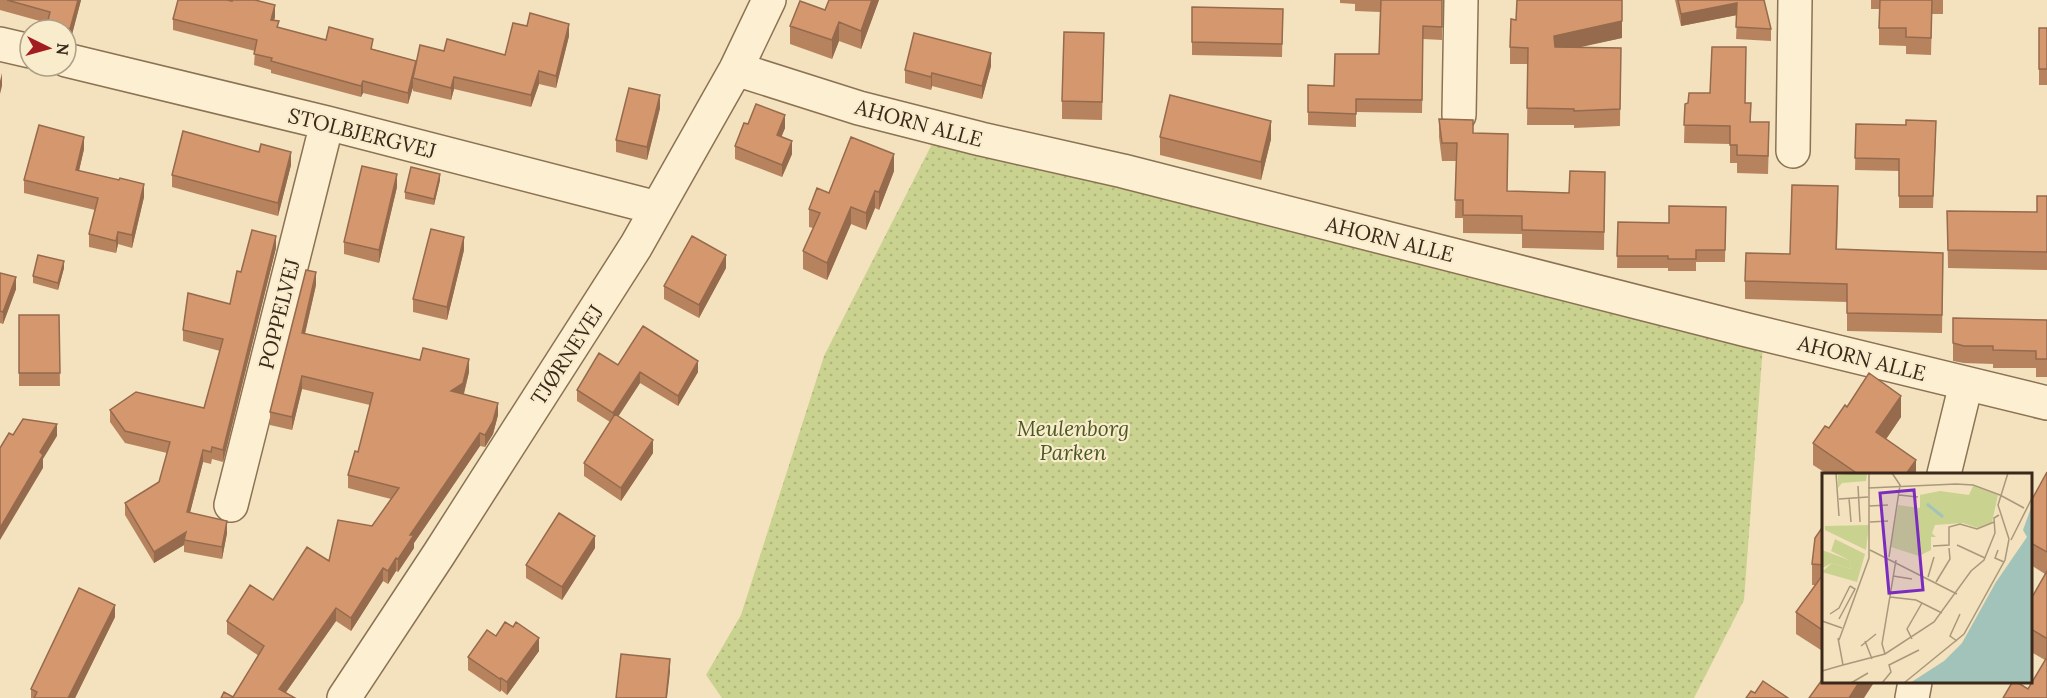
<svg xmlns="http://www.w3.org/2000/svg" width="2047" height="698" viewBox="0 0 2047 698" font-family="Lora,serif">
<defs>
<pattern id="park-dots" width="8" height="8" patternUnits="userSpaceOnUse" patternTransform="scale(1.5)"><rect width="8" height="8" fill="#cad290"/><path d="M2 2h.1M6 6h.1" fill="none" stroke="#aeb47c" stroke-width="1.8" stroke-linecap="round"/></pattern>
</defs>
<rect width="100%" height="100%" fill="#f3e2bd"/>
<path fill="url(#park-dots)" d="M934,140L1763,345L1744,600L1694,698H722L706,675L741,615L824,356Z"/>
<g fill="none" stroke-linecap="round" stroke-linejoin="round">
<g stroke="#8c7254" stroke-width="36">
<path id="street" d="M0,44L30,51
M66,60L327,123L657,208
M736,69L859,108L981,139L1123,171L1747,330L2047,403
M1459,115L1461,0
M1793,151L1795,0
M1944,474L1966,384
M231,505L327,123
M344,698L439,554L636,246L736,69L769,0
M1912,698L1915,682"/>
</g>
<use href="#street" stroke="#fdefd1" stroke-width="33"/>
</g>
<path fill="#b7835f" d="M0,0H81L70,42L66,41V30H47V23L0,10Z
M232,0H258V1L275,17L274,20L279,28L326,40L373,49L416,61L444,51L505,55L569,36L556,88L539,84L531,107L454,89L451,100L413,91V87L408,104L363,93L361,97L271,73V70L254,65L255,51L173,30V19L232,1Z
M879,0L861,49L839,41L832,59L790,44V26L825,10Z
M1340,0H1442V40L1423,39L1422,113L1356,112V127L1308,125V85L1334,86L1379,54L1380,12L1355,11V4L1340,3Z
M1675,0H1764L1771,29V41L1736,39L1737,15L1681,26Z
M1871,0H1943V14H1932L1931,55L1906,54V46L1879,45V9H1871Z
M1192,7L1283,9L1282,57L1192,55Z
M2039,28H2047V85H2039Z
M1104,33L1102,120L1062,119V101Z
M1622,38L1578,47L1621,48L1620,126L1574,128V125H1527L1528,64H1510V47Z
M991,66L982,99L932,86L931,90L905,83V70Z
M1746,103L1751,122L1769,140L1768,174L1737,173V163H1730V144L1684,143L1685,104Z
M660,108L647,160L616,152V140Z
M1439,119L1473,133L1507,191L1569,193L1605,172L1604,250L1522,248V234L1463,233V218H1455L1456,161H1442L1439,137Z
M748,124L785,128L781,137L792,154L782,177L735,159V146Z
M1856,124L1936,132L1933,208H1899V171L1855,170Z
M1160,137L1271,139L1261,180L1160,155Z
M84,149L79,171L144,197L132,248L118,244L116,253L89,247V234L95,210L24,193V180Z
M291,165L278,216L172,187V175Z
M894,171L879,210L875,208L866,230L851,224L827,280L803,269V251L813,228L809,227V209L829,193Z
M440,180L434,205L405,199V192Z
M397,187L379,263L344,254V242Z
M2047,196V270L1948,268L1947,211L2037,212Z
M1838,204L1837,249L1943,271L1942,333L1847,331V302L1745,299V281L1790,254Z
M1726,207L1725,262H1696V271H1668V268H1617L1618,222L1669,223Z
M276,248L223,462L212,459L211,464L203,462L190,513L227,533L222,559L184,552V545L154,563L125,515V503L159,482L167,453L125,443L110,422V410L204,408L220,351L183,341V330L230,304L241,272Z
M464,250L447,320L413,312V299Z
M64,268L58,290L33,283V276Z
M726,268L699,318L664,299V286Z
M0,273L16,289L3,324L0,323Z
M316,285L305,334L469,372L464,394L498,415L493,434L485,447L480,446L414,543V548L398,572L396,571L388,584L383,581L351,631L336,621L286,692L233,697L259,656L227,634V621L273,600L329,561L372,526L391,499L348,488V475L358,452L370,405L302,389L292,430L270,425V412Z
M19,315H59L60,386H19Z
M1953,318L2047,320V377H2036V368H1993V364L1964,363L1953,361Z
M618,365L698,372L678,406L640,383L618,417L653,453L621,501L584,476V463L610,422L577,401V390Z
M1847,407L1901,417L1886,439L1916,474H1827L1813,465V443L1829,428Z
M2047,472V698L2028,689L2045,660L2031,652V599L2045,574L2031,565V501Z
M1824,525V652L1796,634V612L1815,585H1812V564Z
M595,548L562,600L526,578V565Z
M115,617L75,698H31V689Z
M496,636L539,651L507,695L501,690L500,692L468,670V657Z"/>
<path fill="#956a4d" d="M78,0H81L70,42V29Z
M872,0H879L861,49V31Z
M1622,0V38L1554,53V36Z
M1737,3V15L1681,26V14Z
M275,5V17L271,31V20Z
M839,22V41L832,59V40Z
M569,24V36L556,88V76Z
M991,53V66L982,99V86Z
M416,61L413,78V87L408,104V93Z
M539,71V84L531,107V95Z
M2,73V86L0,94V81Z
M932,73V86L931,90V77Z
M454,77V89L451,100V88Z
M363,81V93L361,97V86Z
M660,95V108L647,160V147Z
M785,115V128L777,148V135Z
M1271,121V139L1261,180V162Z
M84,137V149L76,183V170Z
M792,141V154L782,177V165Z
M291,152V165L278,216V203Z
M894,154V171L879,210V192Z
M397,174V187L379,263V250Z
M440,174V180L434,205V199Z
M144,184V197L132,248V235Z
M875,191V208L866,230V213Z
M851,207V224L827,280V263Z
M118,232V244L116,253V241Z
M276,236V248L223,462V450Z
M464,237V250L447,320V307Z
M726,255V268L699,318V305Z
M64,261V268L58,290V283Z
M316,272V285L302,346V333Z
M16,277V289L3,324V312Z
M469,359V372L463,396L451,391Z
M698,361V372L678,406V396Z
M640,372V383L613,424V413Z
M302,376V389L292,430V417Z
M1901,396V417L1876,454V432Z
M498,403V415L493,434L485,447V435Z
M57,424V436L43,459V468L0,540V528L40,452Z
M480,433V446L414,543V548L398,572V559L410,535Z
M653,440V453L621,501V488Z
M203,450V462L187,524V512Z
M1916,460V474H1906Z
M227,521V533L222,559V547Z
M186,532L184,545L154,563V552Z
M595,536V548L562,600V587Z
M396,558V571L388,584V571Z
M383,568V581L351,631V618Z
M115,605V617L75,698H68Z
M336,608V621L282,698L279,689Z
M2047,637V660L2046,661V638Z
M539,638V651L507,695V682Z
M670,659V672L667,698H666Z
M501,678V690L500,692V679Z
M1860,681H1875L1864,698H1849Z"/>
<path fill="#d5986e" stroke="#956a4d" stroke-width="1.5" d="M7,0H78L70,29L47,24L50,12Z
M178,0H227L232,1V0H255L275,5L271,20L279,21L277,27L326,40L329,27L373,39L371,49L416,61L408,93L363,81L361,86L271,61L272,58L254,54L257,40L173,19Z
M829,0H872L861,31L839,22L832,40L790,26L800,1L825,10Z
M1381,0H1442V27L1423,26L1422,100L1356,99V114L1308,112V85L1334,86L1335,54H1379Z
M1517,0H1622V21L1554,36L1555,47L1621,48L1620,109L1574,111V109L1527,108L1528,48L1510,47L1511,19L1516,20Z
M1678,0H1764L1771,29L1736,27L1737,3L1681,14Z
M1880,0H1932L1931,38L1906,37V28H1879Z
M1192,7L1283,9L1282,44L1192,42Z
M530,13L569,24L556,76L539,71L531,95L454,77L451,88L413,78L420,45L444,51L447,39L505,55L513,23L527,26Z
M2039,28H2047V69H2039Z
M1064,32L1104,33L1102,102L1062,101Z
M914,33L991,53L982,86L932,73L931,77L905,70Z
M1712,47H1746L1745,103H1751L1750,122H1769L1768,156L1737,155V145H1730V126L1684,125L1685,104L1688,103L1689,93H1710Z
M629,88L660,95L647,147L616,140Z
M1170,95L1271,121L1261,162L1160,137Z
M756,104L785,115L777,135L792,141L782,165L735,146L744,123L748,124Z
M1439,119L1473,120V133L1508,134L1507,191L1569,193L1570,171L1605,172L1604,232L1522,230V216L1463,215V200H1455L1457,143H1442Z
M1906,120L1936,121L1933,196H1899V159L1855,158L1856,124L1906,125Z
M39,125L84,137L76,170L119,180L120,178L144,184L132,235L118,232L116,241L89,234L98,198L24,180Z
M183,131L259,152L261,144L291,152L278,203L172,175Z
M851,137L894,154L879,192L875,191L866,213L851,207L827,263L803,251L820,213L809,209L817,188L829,193Z
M362,166L397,174L379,250L344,242Z
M411,167L440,174L434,199L405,192Z
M1792,185L1838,186L1836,249L1943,253L1942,315L1847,313V284L1745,281L1746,253L1790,254Z
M2037,196H2047V252L1948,250L1947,211L2037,212Z
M1669,206L1726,207L1725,250H1696V259H1668V256H1617L1618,222L1669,223Z
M431,229L464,237L447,307L413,299Z
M252,230L276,236L223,450L212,447L211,452L203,450L187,512L227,521L222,547L184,540L186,532L154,552L125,503L159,482L170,442L125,431L110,410L136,392L204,408L223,339L183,330L188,293L230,304L237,271L241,272Z
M692,236L726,255L699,305L664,286Z
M38,255L64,261L58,283L33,276Z
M306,270L316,272L302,333L420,360L423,348L469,359L463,383L451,391L498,403L493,421L485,435L480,433L410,535H414L398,559L396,558L388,571L383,568L351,618L336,608L279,689L295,698H221L224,692L233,697L264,646L227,621L250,585L273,600L307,547L329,561L338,520L372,526L399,488L348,475L355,451L358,452L373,393L302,376L292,417L270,412Z
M0,273L16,277L3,312L0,311Z
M19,315H59L60,373H19Z
M1953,318L2047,320V359H2036V351L1993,350V346H1964L1953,343Z
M643,326L698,361L678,396L640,372L613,413L577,390L599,353L618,365Z
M1869,373L1901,396L1876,432L1916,460L1906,474H1858L1813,443L1825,426L1829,428L1845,405L1847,407Z
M615,414L653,440L621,488L584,463Z
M23,419L57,424L40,452L43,455L0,528V448L9,433L13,435Z
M2047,472V552L2031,543V501Z
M559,513L595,536L562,587L526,565Z
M1824,525V565L1812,564L1815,538Z
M2047,571V637L2046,638L2031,629V599Z
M1824,573V631L1796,612Z
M79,588L115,605L68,698H34L37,692L31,689Z
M505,622L513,627L516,622L539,638L507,682L501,678L500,679L468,657L487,630L496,636Z
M621,654L670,659L666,698H616Z
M2047,657V698H2003L2013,681H2015L2028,689Z
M1824,677V681H1860L1849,698H1809Z
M1763,681L1788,698H1746L1751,691L1755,693Z"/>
<g text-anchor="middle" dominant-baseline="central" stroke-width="4.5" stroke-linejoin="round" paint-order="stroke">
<g font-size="21" fill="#3a291a" stroke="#f9eccd">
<text transform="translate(919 123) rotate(15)">AHORN ALLE</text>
<text transform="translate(362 133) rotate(14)">STOLBJERGVEJ</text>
<text transform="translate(1390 239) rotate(14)">AHORN ALLE</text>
<text transform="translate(279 314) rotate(-76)">POPPELVEJ</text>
<text transform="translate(567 355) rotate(-57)">TJØRNEVEJ</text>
<text transform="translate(1862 358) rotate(14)">AHORN ALLE</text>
</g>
<g font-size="21" font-style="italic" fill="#4a591f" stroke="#f9eccd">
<text x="1073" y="428">Meulenborg<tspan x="1073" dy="24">Parken</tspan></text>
</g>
</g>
<g transform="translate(1822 473)">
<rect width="210" height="210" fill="#f3e2bd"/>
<path d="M47,52L44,77L3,57V53Z" fill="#cad290"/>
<path d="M45,0L44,8L20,10L16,15V2ZM0,77L27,87L29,96L10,90L0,95Z" fill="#cad290"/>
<path d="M151,13L176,22L170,49L156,55L141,50L113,52L110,60L114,64H109V77L97,83L69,74L76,32L98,35V22L118,18L147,22ZM13,66L43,81L35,109L0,99L10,90L29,96L27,87L9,78Z" fill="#cad290"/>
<path d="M210,32V210H88L122,188L140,170L174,109L205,64L201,57Z" fill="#a1c3b9"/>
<path fill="none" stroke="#a1c3b9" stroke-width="3" d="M105,31L121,44"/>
<path fill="none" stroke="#a9987c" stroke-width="1.5" d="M14,0L17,43M186,0L176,32L187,66M36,13L38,49M46,15L134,11L151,12L178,22M77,22L96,24M178,22L202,35M27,25L29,49M17,26L46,24M47,33L66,32M48,49L66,48M189,67L210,25M135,72L163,85M111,73L127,72V54L138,51L155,56L172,49M48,77L135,121M176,77L173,85L182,89M67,84L78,12L70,0M71,103L90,106M106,104L112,84M114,109L128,86L127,75M68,124L94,127L120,140M8,141L17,135L28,113M17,146L33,116L28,113M0,148L20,155M90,166L85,156L100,130M17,167L47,85V0M43,168L50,186M135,168L128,163L138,141M39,173L54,161M63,181L60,171L74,87M21,192L63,181L112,149L149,98L162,87L173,60L172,45L177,42M0,198L21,192L16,165M29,210L46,200M60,210L69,199L67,192L97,177M82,210L142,161L183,87L187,66"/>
<path fill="#7b2cbf" fill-opacity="0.15" stroke="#7b2cbf" stroke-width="3" d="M92,17L101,117L67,120L58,20Z"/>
<rect width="210" height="210" fill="none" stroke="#3a291a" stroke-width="3"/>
</g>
<g transform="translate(48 48) rotate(95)"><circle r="28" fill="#f9eccd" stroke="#ad9e85" stroke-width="1.5"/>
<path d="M0-4.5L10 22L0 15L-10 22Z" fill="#a21d1f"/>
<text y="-9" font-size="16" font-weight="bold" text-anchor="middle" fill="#3a291a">N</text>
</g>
</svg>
